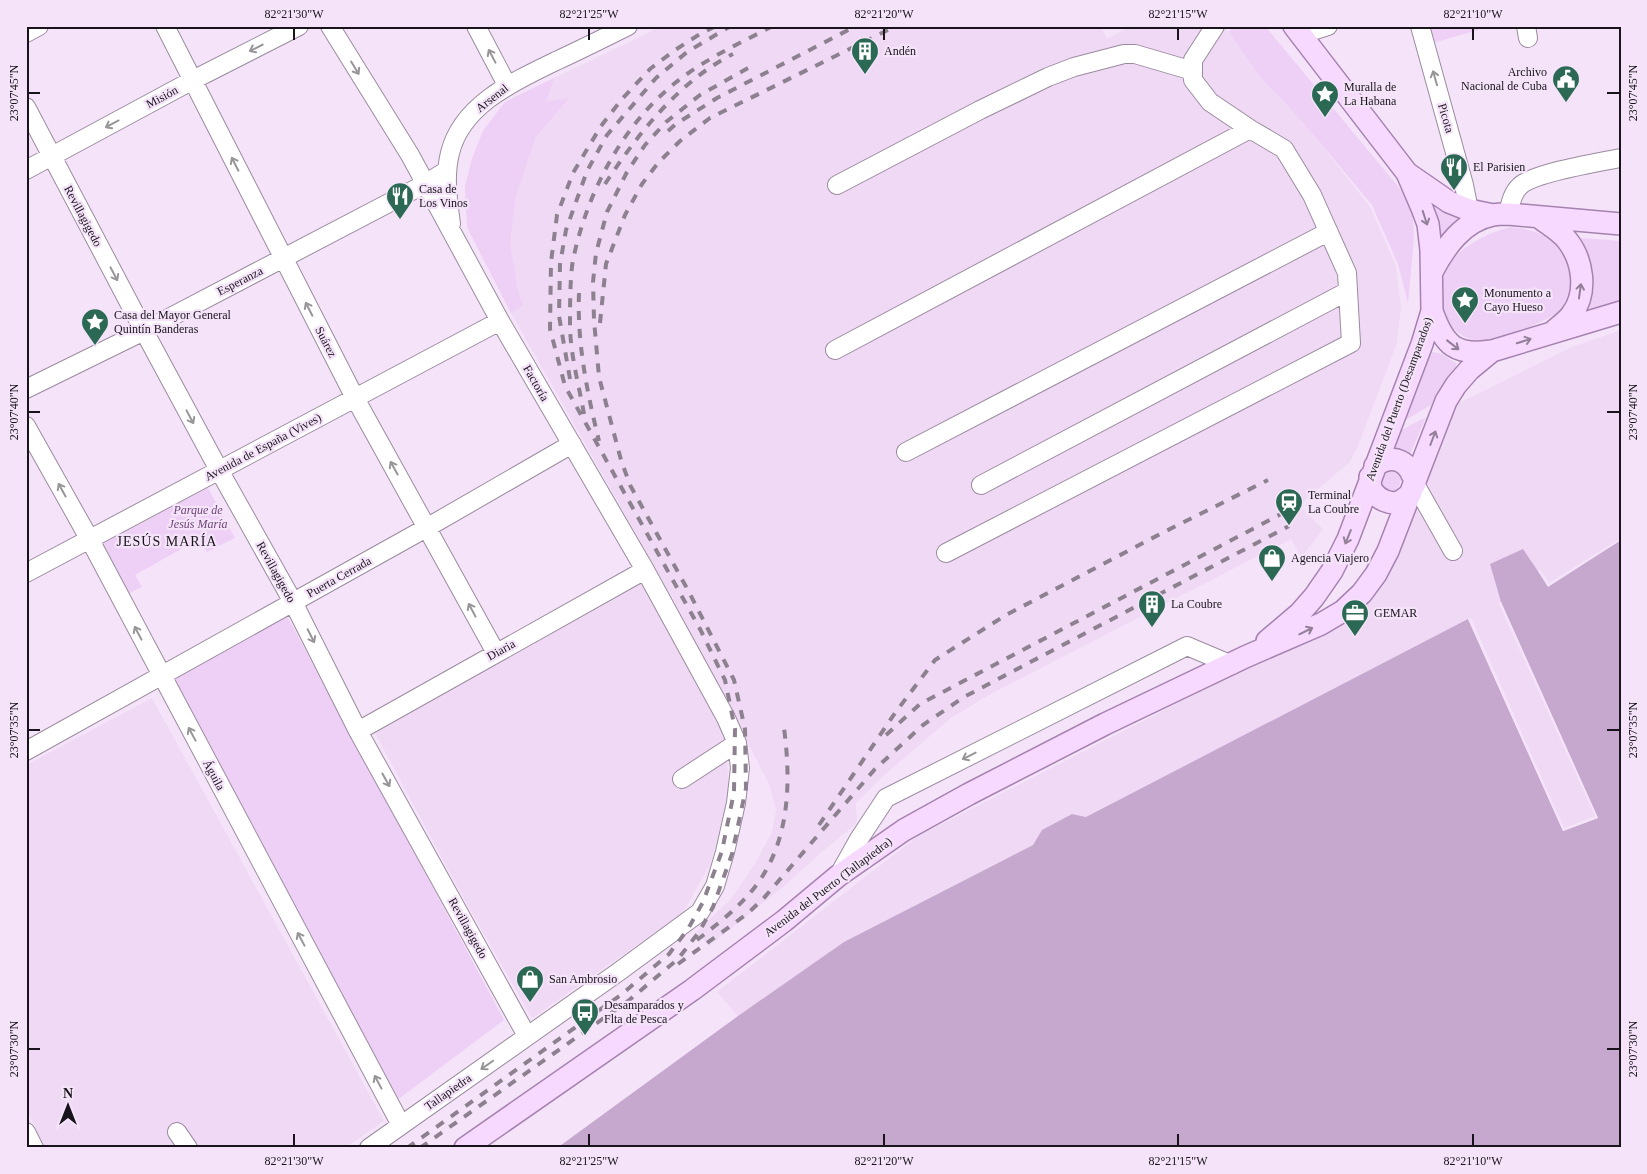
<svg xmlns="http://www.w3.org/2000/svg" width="1647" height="1174" viewBox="0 0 1647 1174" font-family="Georgia,serif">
<rect width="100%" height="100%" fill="#f5e4f9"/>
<path fill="#efd9f5" d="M662,26H1101L1107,39L1131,26H1221L1229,32L1262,80L1278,95L1312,133L1370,207L1396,266L1401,309L1397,343L1358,446L1350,462L1299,505L1323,529L1301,558L1291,539L989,695L951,718L883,776L856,803L857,823L823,851L783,887L709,946L696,932L732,898L757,860L772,832L776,810L769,784L673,599L511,313L467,227L465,186L472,159L483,131L505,102Z
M1621,330V540L1548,587L1523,550L1598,818L1563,831L1086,817L1072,814L1042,830L1033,845L844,942L738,1016L717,992L918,836L1276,653L1342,617L1455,405L1569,348Z
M645,581L726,740L729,795L711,862L683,913L532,1018L464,899L375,733Z
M152,698L384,1121L345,1148H45L26,1108V765Z"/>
<path fill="#eecff6" d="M1233,26H1265L1401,190L1413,216L1414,239L1408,303L1398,264L1372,205L1312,133L1278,95L1262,80L1229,32Z
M1430,26H1477L1478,30L1433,43Z
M554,78L546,102L569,98L535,138L515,199L510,243L518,292L523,305L511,313L467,227L465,186L472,159L483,131L505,102Z
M1420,190L1448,215L1466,222L1439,246Z
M1511,227C1531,229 1548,234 1561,250C1564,253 1567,256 1568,259C1570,265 1570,272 1571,278C1573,289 1570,301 1562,309C1552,320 1499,340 1485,341C1475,341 1465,338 1457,332C1446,323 1441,313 1441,299C1441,289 1441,278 1446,269C1456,248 1489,232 1511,227Z
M1580,238L1621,241V304L1581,316C1585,308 1591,300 1593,291C1596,274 1587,253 1580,238Z
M1433,352L1442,354L1456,363V369L1440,389L1431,405L1399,424L1429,356Z
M1426,417L1409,457L1397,450L1391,449L1398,432Z
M1393,468L1403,475L1398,489L1393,495L1381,487L1384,472Z
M208,488L235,538L207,552L199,539L135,575L142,587L124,596L98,546Z
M286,614L504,1020L396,1101L171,680Z"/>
<path fill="#c6a8ce" d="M1621,540V1148H557L738,1016L844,942L1033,845L1042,830L1072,814L1086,817L1468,619L1563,831L1598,818L1501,602L1490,564L1523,549L1548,586Z"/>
<path fill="#f5e4f9" d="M1621,538V540L1548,587L1538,571L1540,569L1549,583Z
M1501,602L1598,818L1563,831L1468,619L1471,618L1564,828L1595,816L1499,604Z"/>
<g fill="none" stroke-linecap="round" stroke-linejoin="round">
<g stroke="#9b8b9f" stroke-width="20">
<path id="minor" d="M165,26L355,398L496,653
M330,26L410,155L500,321L645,570L726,718L737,743L740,768L736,803L725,852L715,886L700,912L617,973L369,1148
M476,26L507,85
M1420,26L1464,185L1469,210
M1526,26L1528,38
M26,33L39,26
M1300,35L1328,26
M26,107L144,331L219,470L293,602L358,731L527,1036
M26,170L193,80L299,26
M837,185L980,110L1048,77L1074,67L1124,54H1135L1193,71
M1508,214C1510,205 1512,193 1520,186C1533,173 1600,162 1621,158
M451,224C448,200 444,177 450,153C462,104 515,81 556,61C580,50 604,38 628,26
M835,350L1250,129L1210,102L1193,80V60L1215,26
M26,389L144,331L425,184L446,171
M26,426L90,540L401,1125
M906,452L1328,232
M1415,484L1453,551
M981,485L1348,291
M946,553L1351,343L1347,273L1312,195L1284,149L1250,129
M26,573L500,321
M358,731L645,570
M26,751L428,527L572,444
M682,779L737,743
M840,873L859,839L886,798L1187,646L1232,665
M26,1132L34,1148
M177,1132L188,1148"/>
</g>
<g stroke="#a582af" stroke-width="24">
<path id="major" d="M1407,173L1449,202L1469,210L1493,215
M1540,218C1549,225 1560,231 1567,240C1583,260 1588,292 1572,314C1568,320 1561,325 1555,330
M1432,272C1445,247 1463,221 1493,215C1497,214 1503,214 1508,214L1621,224
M1432,311C1444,346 1456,356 1492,351
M1375,466C1394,452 1411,462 1415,484
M1370,477C1370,482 1370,486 1372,490C1377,499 1391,506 1401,501C1404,499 1408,496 1411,493
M1267,641L1300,613L1314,597L1332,571L1348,539L1422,344L1432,311L1431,250L1428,224L1422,208L1407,173L1294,26
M465,1148L692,990L784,921L838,876L904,830L969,794L1105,724L1245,657L1321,624L1343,611L1362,593L1376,574L1388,551L1446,401L1456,385L1469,370L1492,351L1621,312"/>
</g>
<use href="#minor" stroke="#fff" stroke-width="18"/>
<use href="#major" stroke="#f7d8ff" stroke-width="21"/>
<path stroke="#8d8190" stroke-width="4" stroke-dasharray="9 9" stroke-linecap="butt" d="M668,131L676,124L717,98L856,26
M605,184C637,135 679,81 733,54
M579,293C577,343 587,392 599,441
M600,323L606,264L625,215L642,184L658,163L680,141L710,118L896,26
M570,379L559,316L560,264L566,230L587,171L607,135L656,78L687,52L729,27
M584,414C579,385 570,354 570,324C570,307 570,276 573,260C587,193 621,127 675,83C705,59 740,43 773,26
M886,735L920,704L1283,513
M819,825L895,713L935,660L1006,615L1162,533L1268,480
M697,940C719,923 741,906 758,883C790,838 791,781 784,728
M678,964L747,914L763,899L875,769L923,725L964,697L1289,526
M407,1148L622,994L669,954L688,929L703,902L722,851L734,792L735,729L725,680L700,629L565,386L550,329L551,262L557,215L573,173L601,126L622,99L650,69L675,50L700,34L716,26
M420,1148L628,1001L678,959L699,932L713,907L732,854L746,788L745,729L734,680L689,592L630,485L621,460L599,377L594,320L593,282L596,253L607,212L627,172L645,145L666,122L700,95L748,68"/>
</g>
<defs><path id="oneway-shaft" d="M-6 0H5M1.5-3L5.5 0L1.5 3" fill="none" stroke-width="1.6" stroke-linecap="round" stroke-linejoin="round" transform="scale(1.25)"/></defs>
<g stroke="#989598">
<use href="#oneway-shaft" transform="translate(256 48) rotate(153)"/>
<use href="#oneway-shaft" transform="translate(492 56) rotate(-118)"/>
<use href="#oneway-shaft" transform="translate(355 68) rotate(59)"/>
<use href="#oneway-shaft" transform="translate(1435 78) rotate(-106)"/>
<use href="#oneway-shaft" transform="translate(112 124) rotate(152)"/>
<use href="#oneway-shaft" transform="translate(235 164) rotate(-117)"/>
<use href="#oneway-shaft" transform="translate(114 274) rotate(62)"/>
<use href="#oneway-shaft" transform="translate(309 309) rotate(-117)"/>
<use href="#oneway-shaft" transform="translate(190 417) rotate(62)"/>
<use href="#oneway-shaft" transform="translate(394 468) rotate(-119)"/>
<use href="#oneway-shaft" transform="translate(62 490) rotate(-119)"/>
<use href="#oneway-shaft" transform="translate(472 610) rotate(-118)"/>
<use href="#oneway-shaft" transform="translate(138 633) rotate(-118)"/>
<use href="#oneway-shaft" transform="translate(311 636) rotate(63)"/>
<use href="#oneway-shaft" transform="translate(192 734) rotate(-118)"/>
<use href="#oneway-shaft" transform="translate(969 756) rotate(153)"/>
<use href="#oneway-shaft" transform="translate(386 780) rotate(61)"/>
<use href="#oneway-shaft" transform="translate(301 939) rotate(-118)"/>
<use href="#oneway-shaft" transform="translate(487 1065) rotate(145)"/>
<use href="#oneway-shaft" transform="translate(378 1082) rotate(-118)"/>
</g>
<g stroke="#938098">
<use href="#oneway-shaft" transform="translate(1425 218) rotate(72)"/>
<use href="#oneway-shaft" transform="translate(1580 291) rotate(-82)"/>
<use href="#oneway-shaft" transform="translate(1524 341) rotate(-18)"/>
<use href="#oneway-shaft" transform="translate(1453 345) rotate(38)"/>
<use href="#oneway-shaft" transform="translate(1433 438) rotate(-69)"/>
<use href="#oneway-shaft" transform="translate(1348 537) rotate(112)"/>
<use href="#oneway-shaft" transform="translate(1306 631) rotate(-26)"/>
</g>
<path fill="none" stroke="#19141b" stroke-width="2" d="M294,28V40M589,28V40M884,28V40M1178,28V40M1473,28V40M28,93H40M1607,93H1620M28,412H40M1607,412H1620M28,730H40M1607,730H1620M28,1049H40M1607,1049H1620M294,1134V1146M589,1134V1146M884,1134V1146M1178,1134V1146M1473,1134V1146"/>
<defs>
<g id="building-pin" transform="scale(1.4375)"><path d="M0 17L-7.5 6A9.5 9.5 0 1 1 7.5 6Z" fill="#2c6955" stroke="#f5e4f9"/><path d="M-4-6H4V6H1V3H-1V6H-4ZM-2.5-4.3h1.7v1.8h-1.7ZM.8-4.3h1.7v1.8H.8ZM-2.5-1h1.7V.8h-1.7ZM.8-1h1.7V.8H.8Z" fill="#fff"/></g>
<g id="civic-pin" transform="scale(1.4375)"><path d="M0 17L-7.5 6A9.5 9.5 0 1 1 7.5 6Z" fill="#2c6955" stroke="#f5e4f9"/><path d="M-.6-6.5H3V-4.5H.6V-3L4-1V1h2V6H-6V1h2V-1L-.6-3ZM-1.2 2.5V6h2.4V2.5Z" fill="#fff"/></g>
<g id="sight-pin" transform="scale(1.4375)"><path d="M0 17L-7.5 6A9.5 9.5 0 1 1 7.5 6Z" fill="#2c6955" stroke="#f5e4f9"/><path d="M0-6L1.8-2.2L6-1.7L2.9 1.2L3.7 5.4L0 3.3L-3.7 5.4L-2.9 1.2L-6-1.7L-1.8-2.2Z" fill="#fff"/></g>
<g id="restaurant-pin" transform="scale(1.4375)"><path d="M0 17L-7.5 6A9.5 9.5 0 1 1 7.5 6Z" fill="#2c6955" stroke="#f5e4f9"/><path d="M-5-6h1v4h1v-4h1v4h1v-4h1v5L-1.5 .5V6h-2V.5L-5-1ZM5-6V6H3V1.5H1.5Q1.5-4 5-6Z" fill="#fff"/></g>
<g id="station-pin" transform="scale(1.4375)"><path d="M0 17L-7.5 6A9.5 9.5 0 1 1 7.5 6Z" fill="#2c6955" stroke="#f5e4f9"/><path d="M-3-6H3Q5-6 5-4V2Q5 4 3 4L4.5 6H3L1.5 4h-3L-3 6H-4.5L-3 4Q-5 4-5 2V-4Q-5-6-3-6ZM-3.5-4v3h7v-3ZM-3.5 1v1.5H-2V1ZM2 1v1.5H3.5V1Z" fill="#fff"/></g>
<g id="shop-pin" transform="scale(1.4375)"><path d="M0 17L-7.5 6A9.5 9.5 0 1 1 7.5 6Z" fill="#2c6955" stroke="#f5e4f9"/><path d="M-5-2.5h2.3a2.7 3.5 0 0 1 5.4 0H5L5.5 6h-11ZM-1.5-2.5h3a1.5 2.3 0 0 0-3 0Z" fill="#fff"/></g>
<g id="office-pin" transform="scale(1.4375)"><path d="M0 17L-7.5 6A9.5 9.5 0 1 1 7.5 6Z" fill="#2c6955" stroke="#f5e4f9"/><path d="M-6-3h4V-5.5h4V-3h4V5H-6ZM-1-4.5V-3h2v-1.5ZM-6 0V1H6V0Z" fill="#fff"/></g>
<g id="bus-pin" transform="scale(1.4375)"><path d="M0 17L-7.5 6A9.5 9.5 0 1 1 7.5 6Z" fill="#2c6955" stroke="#f5e4f9"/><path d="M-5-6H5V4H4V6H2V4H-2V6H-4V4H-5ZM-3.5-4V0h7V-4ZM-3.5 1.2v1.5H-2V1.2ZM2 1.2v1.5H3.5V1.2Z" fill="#fff"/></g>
</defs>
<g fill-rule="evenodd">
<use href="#building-pin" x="865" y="51"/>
<use href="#civic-pin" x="1566" y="79"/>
<use href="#sight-pin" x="1325" y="94"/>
<use href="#restaurant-pin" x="1454" y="167"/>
<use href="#restaurant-pin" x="400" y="196"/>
<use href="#sight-pin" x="1465" y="300"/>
<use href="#sight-pin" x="95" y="322"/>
<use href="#station-pin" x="1289" y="502"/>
<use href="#shop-pin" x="1272" y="558"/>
<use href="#building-pin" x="1152" y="604"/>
<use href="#office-pin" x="1355" y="613"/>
<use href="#shop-pin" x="530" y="979"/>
<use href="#bus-pin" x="585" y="1012"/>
</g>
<g text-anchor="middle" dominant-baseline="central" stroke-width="4.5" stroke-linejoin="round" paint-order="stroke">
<g font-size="12" fill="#19141b" stroke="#f5e4f9" text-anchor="start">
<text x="884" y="51">Andén</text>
<text x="1547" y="72" text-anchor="end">Archivo<tspan x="1547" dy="14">Nacional de Cuba</tspan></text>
<text x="1344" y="87">Muralla de<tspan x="1344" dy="14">La Habana</tspan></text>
<text x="1473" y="167">El Parisien</text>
<text x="419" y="189">Casa de<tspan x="419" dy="14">Los Vinos</tspan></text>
<text x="1484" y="293">Monumento a<tspan x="1484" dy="14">Cayo Hueso</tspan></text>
<text x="114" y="315">Casa del Mayor General<tspan x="114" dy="14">Quintín Banderas</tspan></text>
<text x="1308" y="495">Terminal<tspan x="1308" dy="14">La Coubre</tspan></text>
<text x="1291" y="558">Agencia Viajero</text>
<text x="1171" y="604">La Coubre</text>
<text x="1374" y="613">GEMAR</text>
<text x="549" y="979">San Ambrosio</text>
<text x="604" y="1005">Desamparados y<tspan x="604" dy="14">Flta de Pesca</tspan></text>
</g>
<g font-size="12" fill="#19141b" stroke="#f5e4f9">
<text transform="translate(162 97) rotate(-28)">Misión</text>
<text transform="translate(492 98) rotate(-38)">Arsenal</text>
<text transform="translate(1446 118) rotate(74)">Picota</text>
<text transform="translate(83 216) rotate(62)">Revillagigedo</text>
<text transform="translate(240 281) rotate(-27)">Esperanza</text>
<text transform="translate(326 342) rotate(63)">Suárez</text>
<text transform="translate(536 383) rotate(60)">Factoría</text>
<text transform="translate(1399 399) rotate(-70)">Avenida del Puerto (Desamparados)</text>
<text transform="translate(263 447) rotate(-28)">Avenida de España (Vives)</text>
<text transform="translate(276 572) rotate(61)">Revillagigedo</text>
<text transform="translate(339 577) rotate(-29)">Puerta Cerrada</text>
<text transform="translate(501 650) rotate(-29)">Diaria</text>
<text transform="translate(214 775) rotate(62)">Águila</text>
<text transform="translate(828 887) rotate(-37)">Avenida del Puerto (Tallapiedra)</text>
<text transform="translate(468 928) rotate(61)">Revillagigedo</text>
<text transform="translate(448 1092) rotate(-35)">Tallapiedra</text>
</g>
<g font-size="12" font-style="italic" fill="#6d4578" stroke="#f5e4f9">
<text x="198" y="510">Parque de<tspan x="198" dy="14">Jesús María</tspan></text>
</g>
<g font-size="14" letter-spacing="1" fill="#19141b" stroke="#f5e4f9">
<text x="167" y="541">JESÚS MARÍA</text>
</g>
</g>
<rect width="1647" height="1174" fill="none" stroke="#f5e4f9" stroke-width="55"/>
<g transform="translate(68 1106)" stroke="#f5e4f9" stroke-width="4" paint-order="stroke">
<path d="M0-4L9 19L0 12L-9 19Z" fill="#19141b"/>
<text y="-8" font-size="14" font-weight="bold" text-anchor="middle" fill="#19141b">N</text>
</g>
<rect x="28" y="28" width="1592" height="1118" fill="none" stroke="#19141b" stroke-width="2"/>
<g font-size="12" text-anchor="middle" fill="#19141b">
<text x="294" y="18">82°21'30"W</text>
<text x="589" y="18">82°21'25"W</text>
<text x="884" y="18">82°21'20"W</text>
<text x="1178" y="18">82°21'15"W</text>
<text x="1473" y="18">82°21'10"W</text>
<text transform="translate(14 93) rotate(-90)" y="4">23°07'45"N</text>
<text transform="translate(1633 93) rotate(-90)" y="4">23°07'45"N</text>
<text transform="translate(14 412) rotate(-90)" y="4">23°07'40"N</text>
<text transform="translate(1633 412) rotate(-90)" y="4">23°07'40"N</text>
<text transform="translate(14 730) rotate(-90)" y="4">23°07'35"N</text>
<text transform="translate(1633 730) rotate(-90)" y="4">23°07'35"N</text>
<text transform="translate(14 1049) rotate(-90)" y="4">23°07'30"N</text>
<text transform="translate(1633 1049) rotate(-90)" y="4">23°07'30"N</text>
<text x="294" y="1165">82°21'30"W</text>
<text x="589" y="1165">82°21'25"W</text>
<text x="884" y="1165">82°21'20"W</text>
<text x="1178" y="1165">82°21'15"W</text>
<text x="1473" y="1165">82°21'10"W</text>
</g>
</svg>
